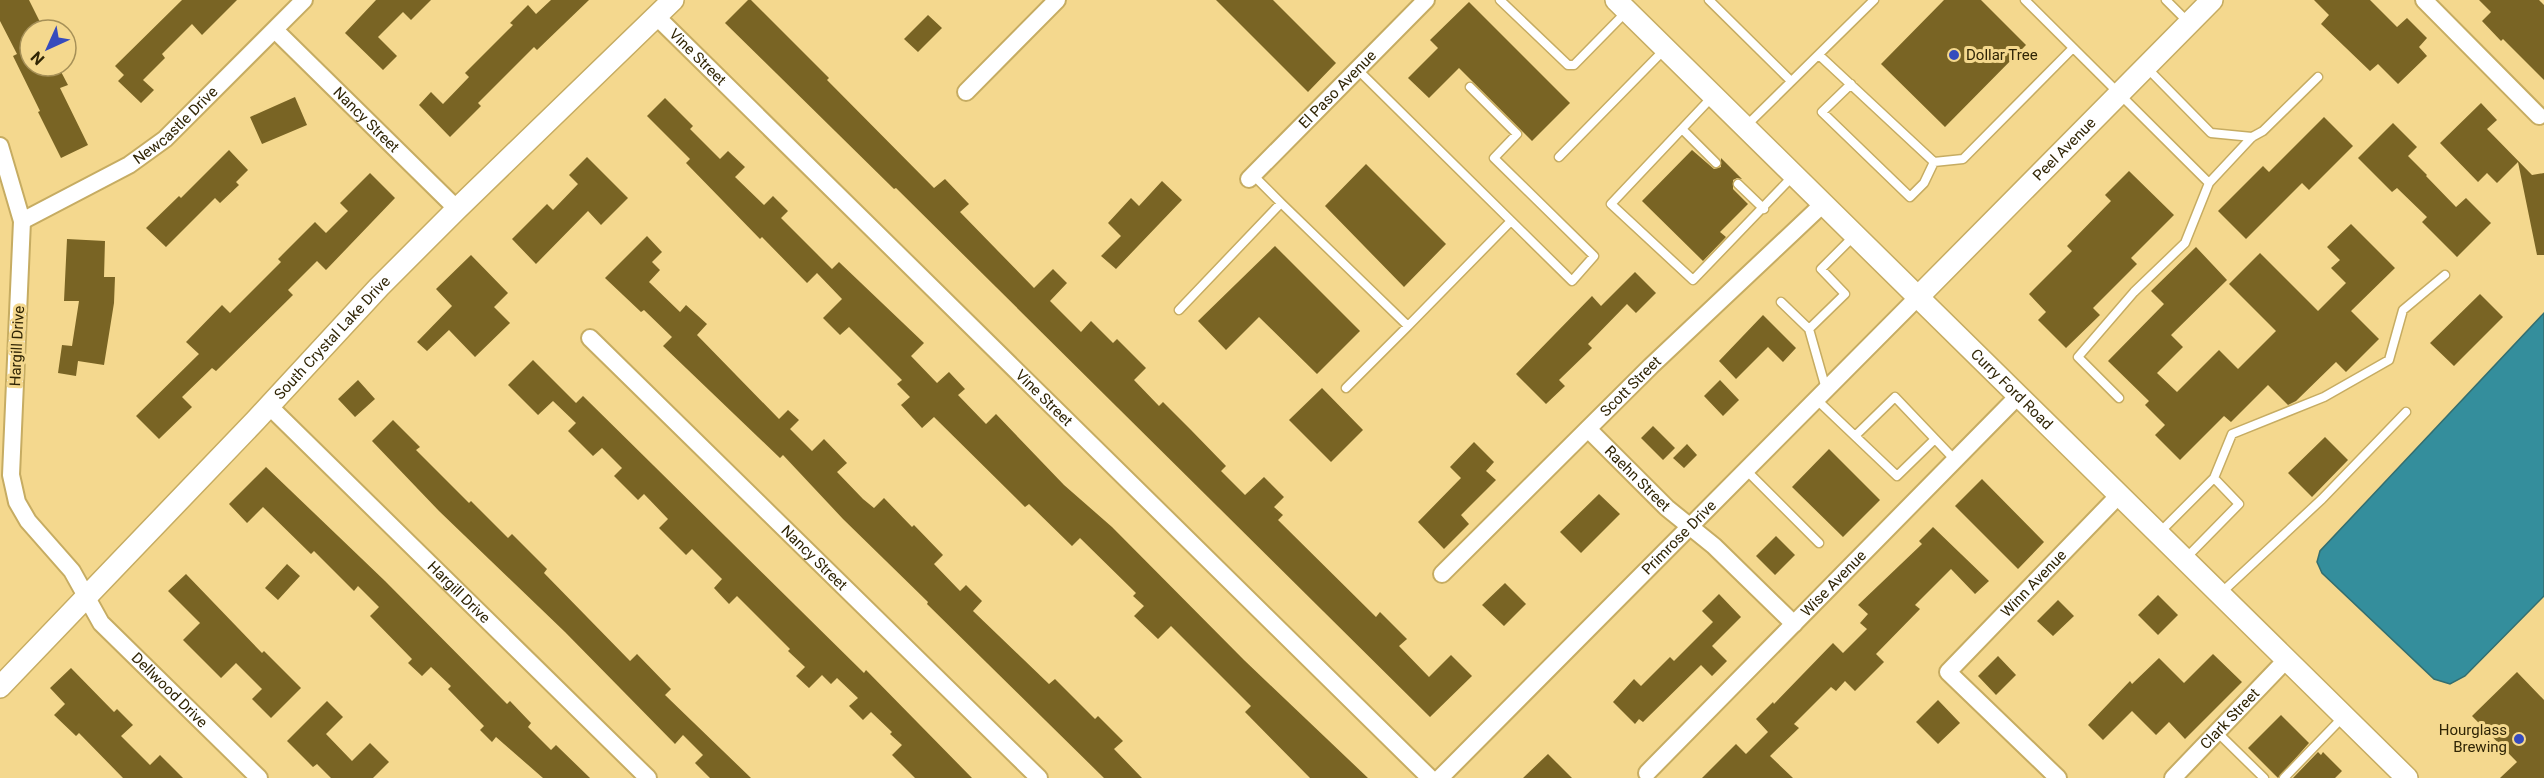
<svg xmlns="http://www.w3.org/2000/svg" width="2544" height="778" viewBox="0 0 2544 778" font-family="Roboto,sans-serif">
<rect width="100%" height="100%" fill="#f4d88e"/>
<path fill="#348e9c" stroke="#336e6f" stroke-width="1.5" d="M2544,313V596L2465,676L2450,684L2434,679L2322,573L2317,562L2320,551Z"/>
<path fill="#796424" d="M0,0H29L40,22L30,27V66H58L68,85L60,88L88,145L61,158L38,112L40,111L13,56L17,54L0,21Z
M182,0H237L202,35L192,24L162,54L165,58L143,80L154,90L141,103L118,81L124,75L115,66Z
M376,0H431L411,20L403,12L378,37L397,56L383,70L345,33Z
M551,0H589L537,50L534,47L478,103L481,106L450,137L419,105L431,92L443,104L469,77L465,73L513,25L510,23L528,5L536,14Z
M748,0H751L829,78L827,80L934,188L945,179L969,204L960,212L1034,288L1053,269L1067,283L1050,301L1081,332L1091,321L1113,343L1117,339L1146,368L1134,380L1159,406L1163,402L1191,430L1226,466L1221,471L1245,495L1264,477L1284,497L1274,507L1283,515L1278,520L1376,617L1380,612L1407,639L1399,646L1429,677L1451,655L1472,676L1430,717L896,188L894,189L725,23Z
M1216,0H1273L1336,63L1308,92Z
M1944,0H1981L2026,45L1945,127L1881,64Z
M2314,0H2370L2397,27L2407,18L2427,38L2419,47L2427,56L2398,84L2378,64L2370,71L2321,24L2329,15Z
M2479,0H2539L2544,5V80L2503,39L2501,41L2482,21L2491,12Z
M1469,2L1570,103L1532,141L1459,68L1429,98L1408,78L1438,48L1430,40Z
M928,15L942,28L918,52L904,39Z
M295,97L307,125L262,144L250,117Z
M665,98L693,126L690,129L720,159L728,151L745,167L735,177L764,205L773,196L788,211L781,218L832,269L839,262L924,343L911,356L937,383L949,372L965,389L958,395L986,424L996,414L1064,485L1112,527L1244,660L1368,778H1310L1245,712L1251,706L1171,626L1158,639L1134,616L1144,606L1133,596L1136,593L1080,538L1072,546L1029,504L1025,507L934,417L922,428L901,405L910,397L897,384L902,380L849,327L840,335L823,318L842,299L817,273L807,283L762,237L760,239L686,163L690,159L647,116Z
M2481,103L2497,120L2487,129L2532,175L2544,173V255H2537L2518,162L2497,183L2487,173L2478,182L2440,143Z
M2324,117L2353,146L2309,190L2302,183L2246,239L2218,211L2263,166L2269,172Z
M2393,123L2417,147L2408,156L2427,175L2426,176L2456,207L2466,198L2491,223L2457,257L2422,222L2427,217L2397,188L2392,192L2358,158Z
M229,150L248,170L236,182L239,185L220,203L215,198L166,247L146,228L179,196L181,198Z
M1692,150L1714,169L1721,167V158L1742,179L1737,178L1733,180V189L1748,204L1720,232L1726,237L1703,261L1642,201Z
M587,157L628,198L601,225L588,211L536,264L512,239L547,204L553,210L578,184L569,175Z
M1366,164L1446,244L1404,287L1325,206Z
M2129,171L2174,215L2131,258L2137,264L2093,308L2100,315L2066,348L2038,320L2046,312L2029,294L2072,251L2067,246L2111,201L2105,195Z
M370,173L395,198L326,270L317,261L288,290L293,295L216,371L212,368L182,397L192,407L159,439L136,416L199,354L186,342L222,305L230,313L281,262L278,259L315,222L326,233L348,211L340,203Z
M1162,181L1182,200L1116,269L1101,256L1121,236L1108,223L1131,198L1139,206Z
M2351,224L2395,268L2351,311L2379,339L2346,372L2336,362L2296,401L2288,405L2268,385L2231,422L2224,416L2180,460L2155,435L2165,425L2145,405L2149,401L2108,361L2164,304L2151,291L2196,247L2227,280L2171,335L2183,347L2157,373L2177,392L2219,350L2238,369L2276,331L2229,284L2260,253L2318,311L2346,283L2331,268L2340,260L2327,247Z
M647,236L662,252L652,262L660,270L649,282L680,312L686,305L707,324L697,335L779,419L788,410L799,420L790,429L812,451L824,439L847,463L837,472L863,499L874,508L884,498L912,527L914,525L943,555L934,564L960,591L966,585L982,601L973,611L1049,684L1055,679L1095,719L1098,716L1123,741L1114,749L1142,778H1104L927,604L928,602L843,519L783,455L780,458L663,346L672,337L644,310L641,312L605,278Z
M67,239L105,241L104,277H115L114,303L104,365L78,361L76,376L58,373L62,345L72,346L79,301H64Z
M1275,246L1360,331L1317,374L1259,317L1226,350L1198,321Z
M471,255L508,293L494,307L510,323L475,357L449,330L427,351L417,342L452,306L436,289Z
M1635,272L1656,293L1636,313L1627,304L1588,344L1592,348L1559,380L1565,386L1546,404L1516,374L1592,296L1601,306Z
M2480,294L2503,317L2454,366L2430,343Z
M1763,315L1796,348L1783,362L1768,347L1736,379L1719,361Z
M533,360L576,403L583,396L864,673L866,670L972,778H915L892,755L902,745L890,734L892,732L871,712L863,720L849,706L858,698L837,678L831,684L822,675L809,688L796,676L805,667L788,651L790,649L737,596L729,604L714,588L722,579L692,549L686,555L659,528L668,519L644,494L638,500L614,476L622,468L602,448L593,456L568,431L576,423L553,401L538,415L508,385Z
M358,380L375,399L355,417L338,399Z
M1720,380L1739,400L1723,416L1704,396Z
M1322,388L1363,430L1331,462L1289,420Z
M393,420L420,447L416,450L469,503L471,501L508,538L512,534L547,569L544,573L630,661L637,654L671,689L665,695L751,778H710L695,763L703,755L683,735L675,744L565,632L439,511L372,441Z
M1653,426L1675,448L1663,460L1641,438Z
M2325,437L2348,460L2312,497L2288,473Z
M1474,442L1494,462L1486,471L1496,480L1461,515L1469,524L1444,549L1418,522L1461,478L1450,467Z
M1687,444L1697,455L1684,468L1673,458Z
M1829,449L1880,500L1843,537L1792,487Z
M266,467L385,581L507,704L510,701L531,723L528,727L551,750L556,745L590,778H543L496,737L492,742L480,730L484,726L448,689L451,686L431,667L422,676L408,663L412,659L370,616L379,607L358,586L354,591L314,551L311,554L263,507L247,523L229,504Z
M1982,479L2044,542L2018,569L1955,506Z
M1599,494L1620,514L1581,553L1560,532Z
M1933,527L1989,581L1975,594L1951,569L1915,605L1920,609L1876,654L1884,662L1855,691L1845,681L1836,691L1831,687L1794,724L1799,728L1770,756L1793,778H1702L1736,744L1746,754L1768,732L1756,719L1773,702L1774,704L1833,643L1843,653L1867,629L1860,623L1868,614L1858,605L1922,544L1919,541Z
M1776,536L1795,555L1775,575L1756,556Z
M287,564L300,576L278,600L265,588Z
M186,574L262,653L264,651L301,688L271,718L252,699L262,689L236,663L221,678L183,640L200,623L168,591Z
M1505,583L1526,604L1504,626L1482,605Z
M1719,594L1741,617L1712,646L1727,661L1712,676L1701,665L1643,722L1639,719L1635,724L1613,702L1634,679L1641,686L1670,657L1674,661L1713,622L1702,611Z
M2158,595L2178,615L2158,635L2138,615Z
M2058,600L2074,616L2053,636L2037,621Z
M2213,654L2242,682L2185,739L2169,722L2156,735L2132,711L2103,740L2088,725L2130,681L2132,684L2159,658L2184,683Z
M1998,656L2016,675L1996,695L1978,676Z
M71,668L114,712L117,709L133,725L121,736L150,765L160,755L183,778H123L79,733L76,736L54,715L65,704L50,688Z
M2517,672L2544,700V778H2500L2517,762L2472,716Z
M1938,700L1960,723L1938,744L1916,722Z
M327,701L343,717L326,734L352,761L370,743L389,762L373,778H331L317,764L313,767L287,741Z
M2281,715L2309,743L2278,778L2248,748Z
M2318,752L2321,755L2323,752L2342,771L2335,778H2293Z
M1548,754L1572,778H1523Z"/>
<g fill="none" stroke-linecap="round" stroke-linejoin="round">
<g stroke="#c6ac62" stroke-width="11">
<path id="service" d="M1500,0L1568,65H1574L1627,11
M1709,0L1791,81
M2025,0L2209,183
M2166,0L2189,23
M1819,55L1934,162L1963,159L2073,48
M2146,67L2211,133L2252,137
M1357,69L1572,281L1594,256L1494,158L1517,134L1470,87
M1851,84L1822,112L1910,197L1924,183L1934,162
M1713,96L1611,204L1693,280L1793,176
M1746,126L1874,0
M1682,129L1716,163
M1559,157L1665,49
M1738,184L1764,209
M1281,203L1408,326L1346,388
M1781,302L1809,329
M1179,310L1281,203L1253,175
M1408,326L1511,221
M1826,389L1809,329L1845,294L1821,269L1854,236
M2119,398L2078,357L2134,292L2185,243L2209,183L2252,137L2263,131L2318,77
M1816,399L1897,476L1935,439
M1855,436L1895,397L1955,460
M1746,470L1819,543
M2214,478L2232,434L2324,397L2389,360L2403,310L2445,275
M2159,533L2214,478L2239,504L2185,559
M2220,594L2322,499L2406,412
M2217,732L2264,778
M2284,778L2344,716"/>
</g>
<g stroke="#c6ac62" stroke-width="20">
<g id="minor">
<path d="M2424,0L2539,116"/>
<path id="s1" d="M657,17L1430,778"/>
<path id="s2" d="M275,30L457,209"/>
<path d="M966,92L1057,0"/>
<path id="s3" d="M0,146L22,221L11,475L17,502L28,521L72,571L101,623L259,778"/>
<path id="s4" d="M1249,179L1426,0"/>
<path id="s5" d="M22,221L129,165L165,139L304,0"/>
<path id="s6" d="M590,338L1039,778"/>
<path id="s7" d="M269,406L648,778"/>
<path id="s8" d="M1588,429L1667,508L1714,546L1794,624"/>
<path id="s9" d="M1442,574L1651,366L1823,204"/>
<path id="s10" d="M1647,773L2019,395"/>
<path id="s11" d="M1440,778L1918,297"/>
<path id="s12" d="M2058,778L1948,672L2119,495"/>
<path id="s13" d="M2173,778L2286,660"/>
</g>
</g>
<g stroke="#c6ac62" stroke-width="24">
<g id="tertiary">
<path id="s14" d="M1616,0L2407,778"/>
<path id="s15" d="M1918,297L2212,0"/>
<path id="s16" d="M0,687L256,420L379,287L457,209L673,0"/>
</g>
</g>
<use href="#service" stroke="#fff" stroke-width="8"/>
<use href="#minor" stroke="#fff" stroke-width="16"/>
<use href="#tertiary" stroke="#fff" stroke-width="21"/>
</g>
<g fill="#364bbd" stroke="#f4d88e" stroke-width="2">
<circle cx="1954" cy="55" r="6"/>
<circle cx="2519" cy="739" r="6"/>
</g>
<g text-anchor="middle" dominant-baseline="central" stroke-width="6" stroke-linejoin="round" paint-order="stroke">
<g font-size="15" fill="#302505" stroke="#f4d88e" text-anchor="start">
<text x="1966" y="55">Dollar Tree</text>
<text x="2507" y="730" text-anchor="end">Hourglass<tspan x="2507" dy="17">Brewing</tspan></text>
</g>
<g font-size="15" fill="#302505" stroke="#f4d88e">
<text stroke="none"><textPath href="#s1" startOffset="57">Vine Street</textPath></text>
<text stroke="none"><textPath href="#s4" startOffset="126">El Paso Avenue</textPath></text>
<text stroke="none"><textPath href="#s2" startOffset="128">Nancy Street</textPath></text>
<text stroke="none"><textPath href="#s5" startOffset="182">Newcastle Drive</textPath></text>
<text stroke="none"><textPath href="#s15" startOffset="208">Peel Avenue</textPath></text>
<text stroke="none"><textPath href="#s16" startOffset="482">South Crystal Lake Drive</textPath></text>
<text transform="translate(17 346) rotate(-87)">Hargill Drive</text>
<text stroke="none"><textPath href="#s9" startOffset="266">Scott Street</textPath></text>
<text stroke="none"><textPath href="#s14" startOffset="555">Curry Ford Road</textPath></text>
<text stroke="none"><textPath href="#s1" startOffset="543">Vine Street</textPath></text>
<text stroke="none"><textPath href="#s8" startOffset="70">Raehn Street</textPath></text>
<text stroke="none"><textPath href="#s11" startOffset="339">Primrose Drive</textPath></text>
<text stroke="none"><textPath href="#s6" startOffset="314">Nancy Street</textPath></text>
<text stroke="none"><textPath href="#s12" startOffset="276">Winn Avenue</textPath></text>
<text stroke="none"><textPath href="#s10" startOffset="266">Wise Avenue</textPath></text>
<text stroke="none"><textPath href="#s7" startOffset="266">Hargill Drive</textPath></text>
<text stroke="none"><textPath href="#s3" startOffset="604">Dellwood Drive</textPath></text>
<text stroke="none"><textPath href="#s13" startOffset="82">Clark Street</textPath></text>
</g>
</g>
<g transform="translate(48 48) rotate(225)"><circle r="28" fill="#f4d88e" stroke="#a69057" stroke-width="1.5"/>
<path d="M0-4.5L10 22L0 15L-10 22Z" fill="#364bbd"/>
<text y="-9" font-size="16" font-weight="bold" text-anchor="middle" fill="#302505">N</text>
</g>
</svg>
